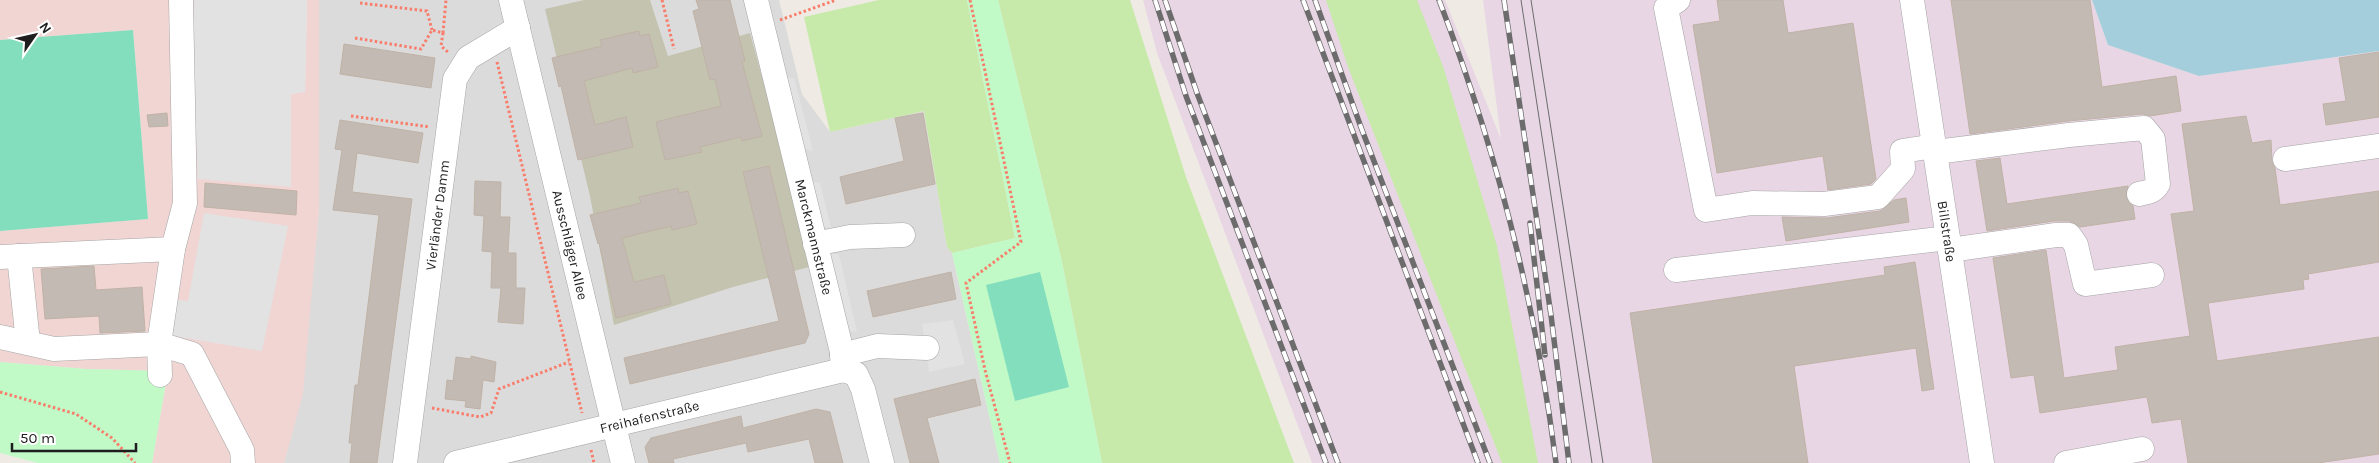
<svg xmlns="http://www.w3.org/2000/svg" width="2379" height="463" viewBox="0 0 2379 463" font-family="Karla,sans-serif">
<rect width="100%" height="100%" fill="#efebe4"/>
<path fill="#dcdbdb" d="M319,0H779L802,94L830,132L924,111L947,247L952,253L1000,463H284L302,394L319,209Z"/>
<path fill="#f0d5d3" d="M0,0H194V90L291,187V94L305,91L307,0H319V209L303,394L284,463H152L168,371L86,369L0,362V231L148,219L133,30L0,40Z"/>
<path fill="#e8d6e4" d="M1143,0H1445L1501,139L1483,0H2092L2108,45L2199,76L2379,51V463H1312L1157,53Z"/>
<path fill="#c3c3af" d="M584,0H650L668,56L750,33L813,266L733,287L614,325L590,196L545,9Z"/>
<path fill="#c7e9aa" d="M879,0H967L1015,238L952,253L947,247L924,111L830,132L804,17Z
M998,0H1130L1186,177L1294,463H1102L1062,262Z
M1326,0H1417L1444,69L1497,246L1538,463H1502L1348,67Z"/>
<path fill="#c1f9c7" d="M967,0H998L1062,262L1102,463H1000L952,253L1015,238Z
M0,362L86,369L168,371L152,463H38L0,453Z"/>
<path fill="#82debd" d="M133,30L148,219L0,231V40Z
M1040,272L1069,387L1015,401L986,285Z"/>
<path fill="#e2e2e2" d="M194,0H307L305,92L291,94V187L198,179L194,90Z
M783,77L794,78L813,151L802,148Z
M809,181L820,183L831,228L819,226Z
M204,213L288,226L262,351L168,335L176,300L188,301Z
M827,254H839L857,332L845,331Z
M953,320L965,364L929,372L922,324Z"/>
<path fill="#a4cedc" d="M2092,0H2379V51L2199,76L2108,45Z"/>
<path fill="#c3bbb3" stroke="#c0b2a6" d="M696,0H730L745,61L742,62L762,136L742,141L741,137L700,147L702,152L665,160L656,122L721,106L715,79L710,80L693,11L699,9Z
M1717,0H1783L1788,33L1853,23L1876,179L1871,184L1828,190L1823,156L1717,173L1693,25L1720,21Z
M1951,0H2090L2102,87L2176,76L2181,111L2150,116L2143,114L2068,121L1970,134Z
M639,31L640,36L649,34L658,67L633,73L632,68L584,81L595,125L626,117L633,147L578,160L561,86L559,87L552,58L602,46L600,40Z
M344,44L435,58L431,88L340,74Z
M2379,52V117L2326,125L2323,104L2346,101L2339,58Z
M167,113L168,126L149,127L147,115Z
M923,113L935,184L846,204L840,177L904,161L895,118Z
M2246,116L2252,143L2271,140L2272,161L2275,168L2280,205L2379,191V262L2308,274L2309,279L2303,280L2304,289L2208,303L2217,361L2379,337V454L2318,463H2188L2181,419L2152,423L2147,397L2040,413L2034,375L2011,378L1993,258L2046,250L2064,378L2118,370L2115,347L2190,336L2171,214L2194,211L2182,124Z
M340,120L423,133L418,163L357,153L352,192L412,199L377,463H350L352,443H349L355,385H358L363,345L379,215L333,210L342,150L335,149Z
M2000,158L2007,204L2128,186L2126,197L2133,206L2135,219L2080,227L2069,221H2054L1987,231L1976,161Z
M769,166L809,334L805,343L630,384L624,358L779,321L743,172Z
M475,181L501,182L500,217H510L508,253H516V288H525L523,324L498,322L501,288H491L492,252L482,251L484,216L474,215Z
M205,183L297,191L296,215L204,207Z
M678,188L679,193L688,191L697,224L672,230L671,226L622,238L634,282L664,275L671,304L616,318L599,243L598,244L590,215L641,203L639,197Z
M1906,198L1909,222L1786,241L1782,217L1826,218L1880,211L1894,200Z
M1915,262L1934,389L1922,391L1916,348L1794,366L1808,463H1653L1630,313L1885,275L1884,267Z
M94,266L96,290L142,287L145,331L100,333L99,316L45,319L41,269Z
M951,272L956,299L873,317L867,291Z
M471,356L496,362L494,382L483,380L480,409L465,407L466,401L445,399L447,380L453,381L456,357L471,359Z
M975,379L981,405L927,418L939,463H910L894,399Z
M816,409L830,412L843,463H815L809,439L748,452L746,443L673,459L674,463H649L645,447L651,438L741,416L743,428Z"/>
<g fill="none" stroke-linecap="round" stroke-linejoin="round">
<g stroke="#a5a5a5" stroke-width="25">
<g id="minor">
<path id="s1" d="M511,0L623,463"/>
<path id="s2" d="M756,0L842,352L843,370"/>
<path d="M1678,0L1666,8L1706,210L1752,203L1824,204L1878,197L1903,169L1902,151L1935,146"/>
<path id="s3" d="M1912,0L1982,463"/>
<path d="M1936,152L2069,135L2144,128L2153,139L2158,184C2154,192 2147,192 2139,194"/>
<path d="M2285,159L2379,146"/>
<path d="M815,244L850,237L903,235"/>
<path d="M1950,250L2056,235H2069L2076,245L2085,284L2152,275"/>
<path d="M19,256L28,343"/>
<path d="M0,257L173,249"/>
<path d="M1676,270L1948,238"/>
<path d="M0,337L54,349L159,344L192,354L242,450L243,463"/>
<path d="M842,355L877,346L927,348"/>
<path d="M843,370L856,374L863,389L882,463"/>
<path d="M160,375L159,344L173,249L185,203L181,0"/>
<path id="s4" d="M405,463L455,79L468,58L518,28"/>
<path id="s5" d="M456,463L843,370"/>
<path d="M2066,463L2142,449"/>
</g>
</g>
<path stroke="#f97d6b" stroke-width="3" stroke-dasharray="2.5 2.5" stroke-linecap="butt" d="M662,0L674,49
M970,0L1021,242L966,283L985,370L1010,463
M360,3L427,11L432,30
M780,20L836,0
M443,33L446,0
M355,38L421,49L432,30L443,33L441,46L449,53
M497,62L582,413
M351,116L430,127
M0,392L76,414L112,438L135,463
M432,408L480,417L491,413L499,389L569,362
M591,450L594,463"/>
<use href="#minor" stroke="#fff" stroke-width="24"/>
<path stroke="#6c6c6c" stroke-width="1" d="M1521,0L1592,463
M1531,0L1603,463"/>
<g stroke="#6c6c6c" stroke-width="5.5">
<path id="rail" d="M1155,0L1186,96L1326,463
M1165,0L1197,93L1338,463
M1303,0L1478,463
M1315,0L1362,130L1490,463
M1439,0C1496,148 1536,305 1556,463
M1504,0L1551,315L1569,463
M1530,223L1545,355"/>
</g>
<use href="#rail" stroke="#fff" stroke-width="4" stroke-dasharray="11" stroke-linecap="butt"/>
</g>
<g text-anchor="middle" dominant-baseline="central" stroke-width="5" stroke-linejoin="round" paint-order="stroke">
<g font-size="14" fill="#1e1e1e" stroke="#fff">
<text stroke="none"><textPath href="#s4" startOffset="250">Vierländer Damm</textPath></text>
<text stroke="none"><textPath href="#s3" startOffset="234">Billstraße</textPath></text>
<text stroke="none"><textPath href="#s2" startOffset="244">Marckmannstraße</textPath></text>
<text stroke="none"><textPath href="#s1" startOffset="252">Ausschläger Allee</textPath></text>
<text stroke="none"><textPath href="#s5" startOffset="199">Freihafenstraße</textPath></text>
</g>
</g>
<g transform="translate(35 35) rotate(56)" stroke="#ffffff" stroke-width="4" paint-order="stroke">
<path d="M0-4L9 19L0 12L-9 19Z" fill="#1e1e1e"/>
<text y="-8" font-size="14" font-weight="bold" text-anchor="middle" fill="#1e1e1e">N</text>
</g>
<path d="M12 443v8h124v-8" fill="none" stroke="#1e1e1e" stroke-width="2.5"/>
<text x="20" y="443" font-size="15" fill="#1e1e1e" stroke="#ffffff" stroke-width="4" paint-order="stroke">50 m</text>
</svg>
